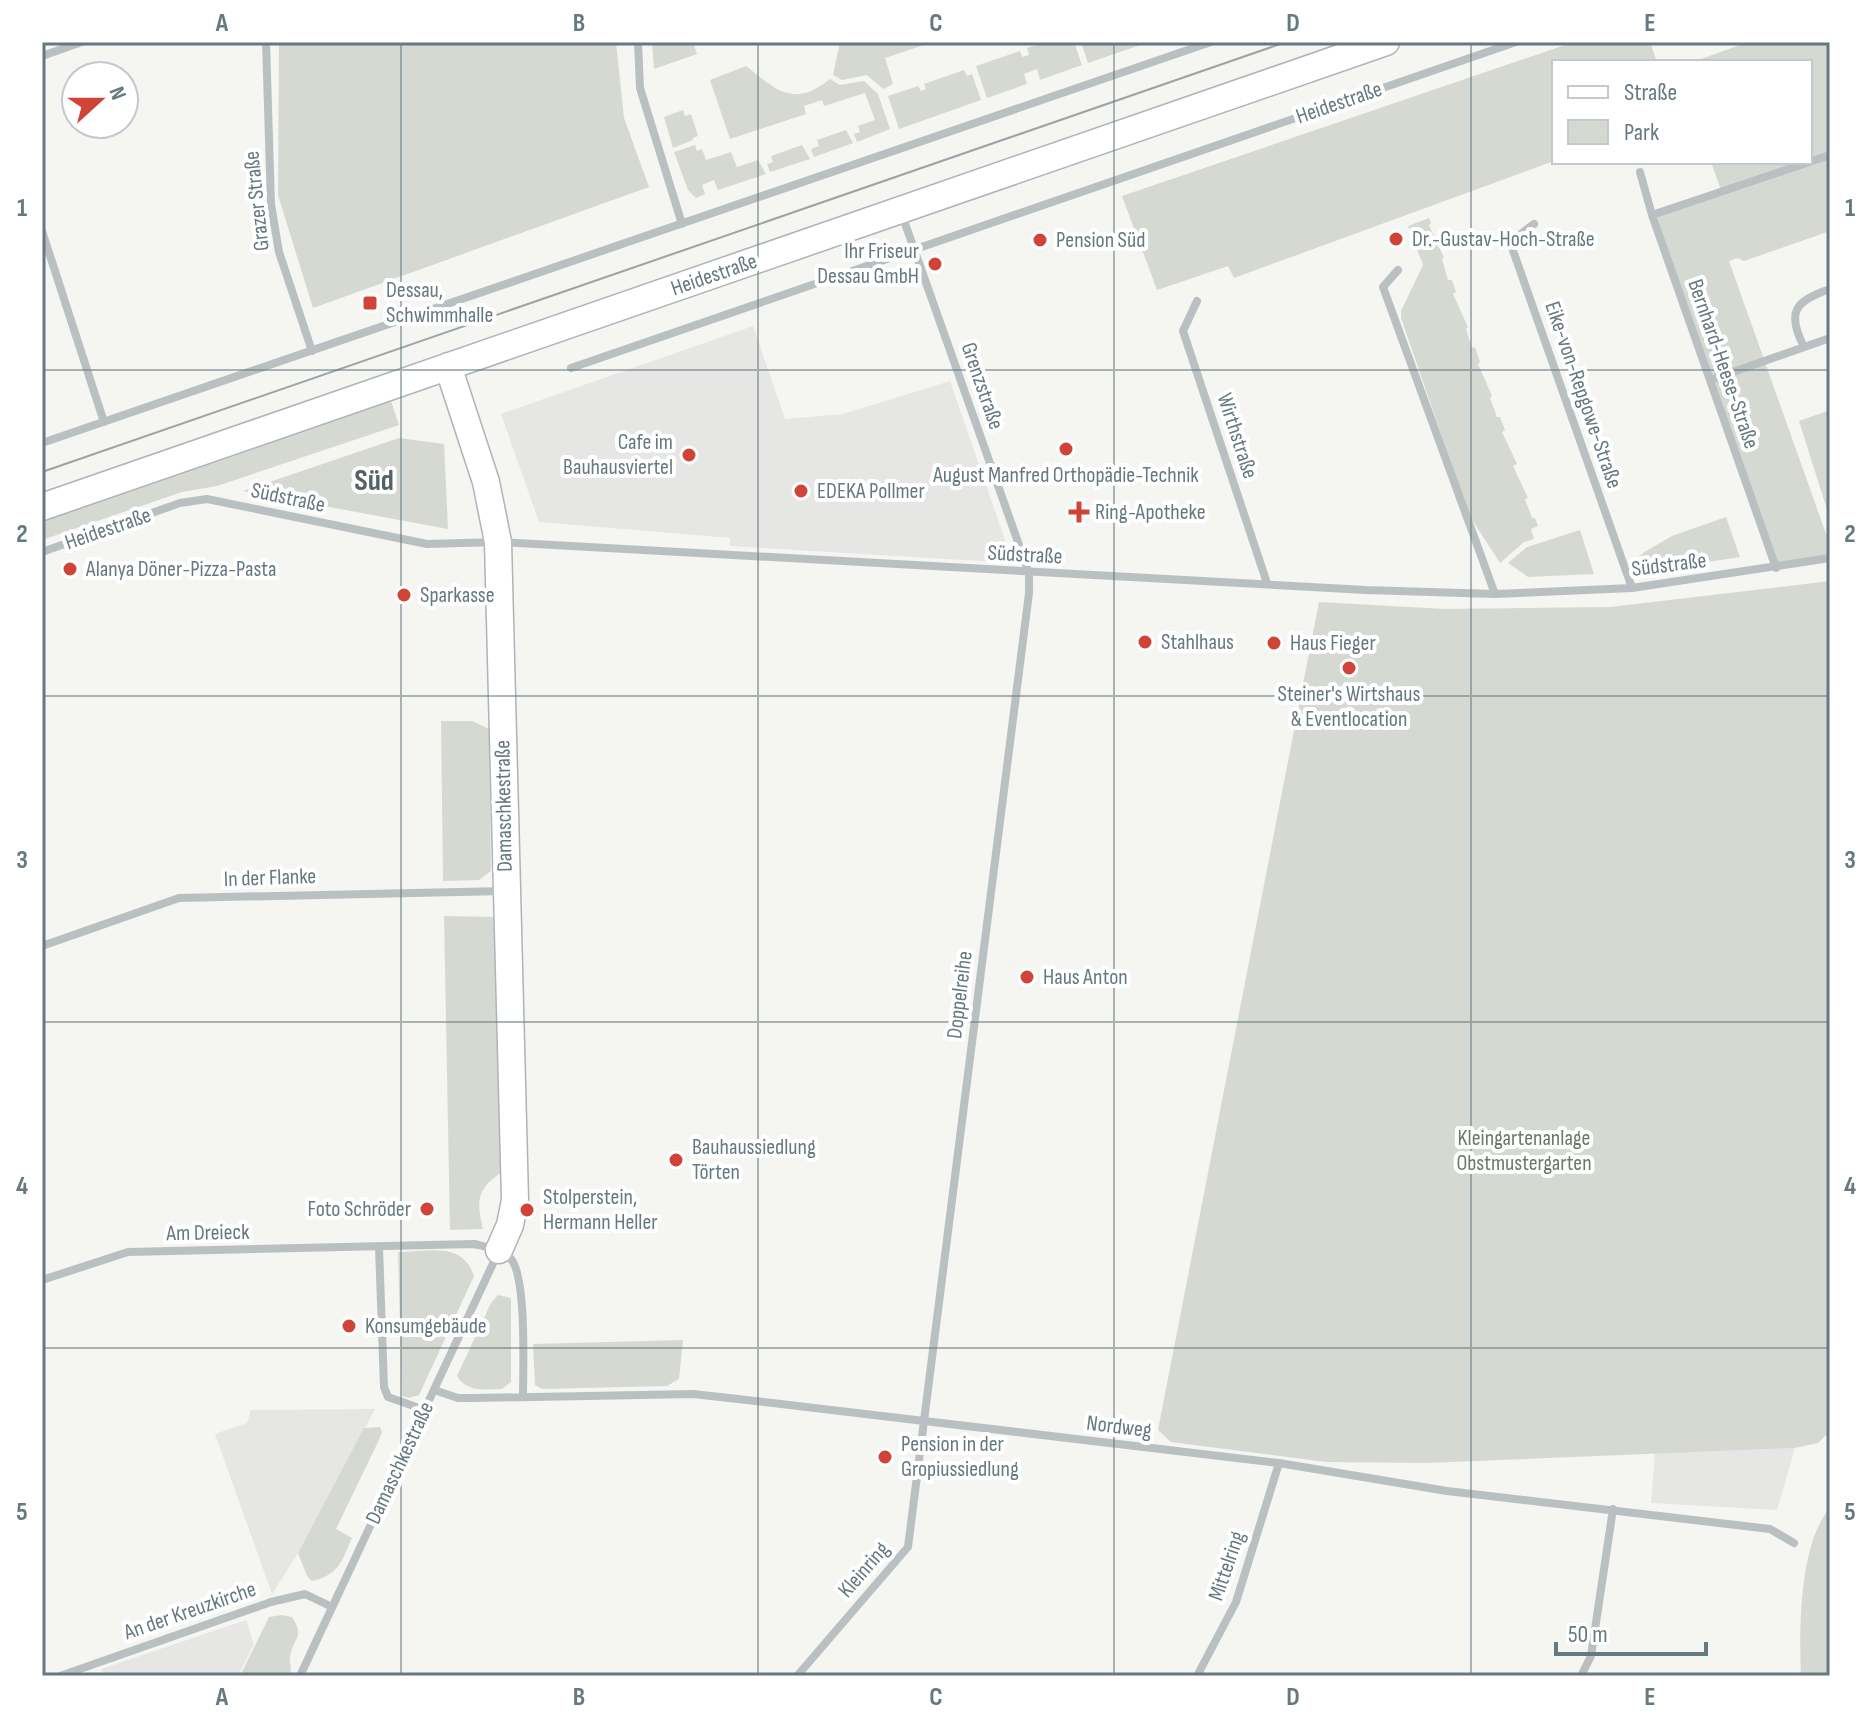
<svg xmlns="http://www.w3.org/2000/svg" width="1872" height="1718" viewBox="0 0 1872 1718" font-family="'Sofia Sans Condensed',sans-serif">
<rect width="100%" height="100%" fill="#f5f5f2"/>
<path fill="#e6e6e5" d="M753,326L785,419L843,414L950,381L1013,563L730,546V538L539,522L501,414Z
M375,1409L298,1553L272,1594L215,1434L247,1423L251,1410Z
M1795,1448L1777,1510L1651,1503L1655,1453Z
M246,1620L254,1644L238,1676H104L101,1669Z"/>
<path fill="#d6d9d2" d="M279,42H616L624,118L649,187L313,308L278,195Z
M652,42H693L697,54L654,69Z
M840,42H926L927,44L885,58L893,84L883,89L867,75L842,80L833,75Z
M1046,42H1074L1082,65L1040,80L1037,69L1024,74L1027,84L987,98L976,66L1020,51L1022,57L1029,55L1027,48Z
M1081,42H1149L1088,63Z
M1574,42H1650L1657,62H1554V161L1234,278L1228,266L1157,290L1122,196Z
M1748,42H1830V231L1744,261L1738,258L1729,261L1830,545V558L1776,568L1652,215L1722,193L1711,162H1810V62H1693Z
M746,66C777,91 794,108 830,79L840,85L864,81L878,94L890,129L857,142L854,134L860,132L858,126L875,120L865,93L824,106L822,100L804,106L806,114L730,139L710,80Z
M964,70L967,76L972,74L981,100L899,129L888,96L918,86L921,91L926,89L924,84Z
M683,110L685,116L691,114L698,136L693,138V140L673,148L664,117Z
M846,130L853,143L814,157L811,149L819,146L817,140Z
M695,145L697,151L702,149L706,160L731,152L737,167L758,160L766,174L718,190L714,180L702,185L705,194L696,198L688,190L674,152Z
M802,145L810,159L770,172L767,164L773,162L771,156Z
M1429,218L1431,223L1429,225L1444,258L1442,259L1448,280H1452L1456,292L1453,294L1468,327L1466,329L1472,348L1475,347L1480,362L1478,364L1492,396L1490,398L1497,417H1500L1505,430L1502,432L1517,464L1513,466L1528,498L1525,499L1532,518H1535L1538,526L1531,529L1534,539L1524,542L1500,563L1469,515L1401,318V311L1423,265L1408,226Z
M390,398L399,425L217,486L182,492L42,540V516Z
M1830,410V519L1799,421Z
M399,438L444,444L448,529L243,491Z
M1726,517L1740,557L1656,570L1645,564L1639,557L1643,553L1672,536Z
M1580,530L1594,574L1528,577L1508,563L1527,547Z
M1830,581V1431L1818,1443L1795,1448L1426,1463L1326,1462L1171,1442L1158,1430L1319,602L1445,609L1610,607Z
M441,721H472L489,729L491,871L479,880L443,881Z
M444,916L495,917L502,1172C477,1189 476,1200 483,1229L450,1230Z
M398,1252C429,1252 462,1241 474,1276L419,1395L409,1398L402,1396Z
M498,1295L511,1298V1382L502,1389C485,1389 467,1393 457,1376L491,1303Z
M683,1340L679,1379L667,1386L542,1389L535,1385L533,1344Z
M380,1427L382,1432L378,1442L336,1529L352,1538C341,1562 340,1574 312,1581L307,1576L298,1553L364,1428Z
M1830,1508V1676H1801C1799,1631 1799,1543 1830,1508Z
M282,1615L292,1617C305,1637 294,1637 290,1656C289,1664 293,1667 289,1676H240L269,1617Z"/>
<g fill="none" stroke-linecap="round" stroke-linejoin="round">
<g stroke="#adb4b7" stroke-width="29">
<path id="secondary" d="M448,366L486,482L498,542L515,1200L510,1225L499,1250
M42,507L1386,42"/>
</g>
<path stroke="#bac0c2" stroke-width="8" d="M266,42L271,204L279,252L312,351
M638,42L640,88L682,224
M42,56L82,42
M1640,172L1652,215L1776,568
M1652,215L1830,155
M1534,224L1510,242L1632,588
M42,231L104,422
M1398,270L1383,287L1495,594
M1197,301L1183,331L1267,583
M1804,347C1786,312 1795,301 1830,289
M571,368L1516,42
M1710,380L1830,338
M42,443L1211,42
M42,552L180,503L207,499L427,544L498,542L1366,590L1495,594L1632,588L1830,558
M42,946L179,898L505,891
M379,1247L384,1387L388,1397L425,1410
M42,1280L128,1252L474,1244C486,1247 501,1249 510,1258C527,1274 523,1370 523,1396
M434,1390L458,1398H474L693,1394L738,1399L1279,1463L1447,1491L1770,1529L1794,1543
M60,1676L271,1602L305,1594L332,1607
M300,1676L497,1255
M797,1676L908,1547L1029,593V573L902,215
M1197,1676L1236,1602L1279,1463
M1581,1676L1591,1656L1613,1509"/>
<use href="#secondary" stroke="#fff" stroke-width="26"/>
<path stroke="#9ba3a6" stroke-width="2" d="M42,472L1286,42"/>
</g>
<path fill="none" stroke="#677980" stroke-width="2" stroke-opacity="0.55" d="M401,42V1676M758,42V1676M1114,42V1676M1471,42V1676M42,370H1830M42,696H1830M42,1022H1830M42,1348H1830"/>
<g fill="#d04337" stroke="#fff" stroke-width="3">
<circle cx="1396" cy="239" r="8"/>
<circle cx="1040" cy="240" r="8"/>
<circle cx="935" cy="264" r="8"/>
<rect x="362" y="295" width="16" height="16" rx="4"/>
<circle cx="1066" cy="449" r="8"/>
<circle cx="689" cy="455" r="8"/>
<circle cx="801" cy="491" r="8"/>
<path d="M1075 500h8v8h8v8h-8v8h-8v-8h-8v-8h8z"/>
<circle cx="70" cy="569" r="8"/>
<circle cx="404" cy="595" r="8"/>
<circle cx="1145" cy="642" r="8"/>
<circle cx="1274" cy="643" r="8"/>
<circle cx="1349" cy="668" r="8"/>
<circle cx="1027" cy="977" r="8"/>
<circle cx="676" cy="1160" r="8"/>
<circle cx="427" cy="1209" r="8"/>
<circle cx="527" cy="1210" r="8"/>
<circle cx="349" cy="1326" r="8"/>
<circle cx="885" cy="1457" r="8"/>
</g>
<g text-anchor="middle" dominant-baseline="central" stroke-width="8" stroke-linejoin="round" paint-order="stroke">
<g font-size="22" fill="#677980" stroke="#fff">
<text transform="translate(1339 103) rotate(-19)">Heidestraße</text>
<text transform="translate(257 201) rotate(-96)">Grazer Straße</text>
<text transform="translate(714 275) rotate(-19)">Heidestraße</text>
<text transform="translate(1723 364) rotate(71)">Bernhard-Heese-Straße</text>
<text transform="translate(982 386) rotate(71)">Grenzstraße</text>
<text transform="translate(1583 395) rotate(71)">Eike-von-Repgowe-Straße</text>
<text transform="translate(1237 436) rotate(72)">Wirthstraße</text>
<text transform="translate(288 498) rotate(12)">Südstraße</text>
<text transform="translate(108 529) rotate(-19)">Heidestraße</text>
<text transform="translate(1025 555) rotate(3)">Südstraße</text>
<text transform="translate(1669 565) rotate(-7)">Südstraße</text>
<text transform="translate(504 806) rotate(-91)">Damaschkestraße</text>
<text transform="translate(270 878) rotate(-2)">In der Flanke</text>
<text transform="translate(960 995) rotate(-83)">Doppelreihe</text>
<text transform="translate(208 1233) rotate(-1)">Am Dreieck</text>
<text transform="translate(1119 1427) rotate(7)">Nordweg</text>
<text transform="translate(400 1463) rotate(-65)">Damaschkestraße</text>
<text transform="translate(1227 1566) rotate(-71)">Mittelring</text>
<text transform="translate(864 1570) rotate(-49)">Kleinring</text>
<text transform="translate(190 1611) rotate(-19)">An der Kreuzkirche</text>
</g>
<g font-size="22" fill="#677980" stroke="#fff" text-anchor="start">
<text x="1412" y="239">Dr.-Gustav-Hoch-Straße</text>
<text x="1056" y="240">Pension Süd</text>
<text x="919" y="251" text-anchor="end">Ihr Friseur<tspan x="919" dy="25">Dessau GmbH</tspan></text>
<text x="386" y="290">Dessau,<tspan x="386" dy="25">Schwimmhalle</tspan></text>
<text x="673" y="442" text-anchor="end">Cafe im<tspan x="673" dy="25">Bauhausviertel</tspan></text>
<text x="1066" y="475" text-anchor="middle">August Manfred Orthopädie-Technik</text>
<text x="817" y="491">EDEKA Pollmer</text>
<text x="1095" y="512">Ring-Apotheke</text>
<text x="86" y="569">Alanya Döner-Pizza-Pasta</text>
<text x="420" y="595">Sparkasse</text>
<text x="1161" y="642">Stahlhaus</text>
<text x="1290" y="643">Haus Fieger</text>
<text x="1349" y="694" text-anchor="middle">Steiner's Wirtshaus<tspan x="1349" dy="25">&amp; Eventlocation</tspan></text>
<text x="1043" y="977">Haus Anton</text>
<text x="692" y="1147">Bauhaussiedlung<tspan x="692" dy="25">Törten</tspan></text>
<text x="543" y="1197">Stolperstein,<tspan x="543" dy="25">Hermann Heller</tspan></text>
<text x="411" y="1209" text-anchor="end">Foto Schröder</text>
<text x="365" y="1326">Konsumgebäude</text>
<text x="901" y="1444">Pension in der<tspan x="901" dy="25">Gropiussiedlung</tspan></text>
</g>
<g font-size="22" fill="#6c7865" stroke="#fff">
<text x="1524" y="1138">Kleingartenanlage<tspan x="1524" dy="25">Obstmustergarten</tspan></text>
</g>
<g font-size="30" font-weight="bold" fill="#546166" stroke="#fff">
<text x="374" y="481">Süd</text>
</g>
</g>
<rect width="1872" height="1718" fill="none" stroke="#ffffff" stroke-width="88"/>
<rect x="1552" y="60" width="260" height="104" fill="#ffffff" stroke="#c2c9cc" stroke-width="2"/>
<rect x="1568" y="86" width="40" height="12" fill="#ffffff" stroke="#c2c9cc" stroke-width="2"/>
<text x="1624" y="100" font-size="24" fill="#677980">Straße</text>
<rect x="1568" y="120" width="40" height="24" fill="#d6d9d2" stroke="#c2c9cc" stroke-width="2"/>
<text x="1624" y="140" font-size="24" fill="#677980">Park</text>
<g transform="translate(100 100) rotate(69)"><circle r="38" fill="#ffffff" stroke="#c2c9cc" stroke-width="2"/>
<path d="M0-6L14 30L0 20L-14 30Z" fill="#d04337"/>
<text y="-12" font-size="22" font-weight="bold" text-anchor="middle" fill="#677980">N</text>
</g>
<path d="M1556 1642v12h150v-12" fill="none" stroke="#677980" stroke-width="4"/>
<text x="1568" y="1642" font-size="24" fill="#677980" stroke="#ffffff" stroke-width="6" paint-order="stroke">50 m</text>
<rect x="44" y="44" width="1784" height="1630" fill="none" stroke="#677980" stroke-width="3"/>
<g font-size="26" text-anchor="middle" font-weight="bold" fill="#677980">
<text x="222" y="31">A</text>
<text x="579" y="31">B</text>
<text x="936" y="31">C</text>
<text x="1293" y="31">D</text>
<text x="1650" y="31">E</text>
<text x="22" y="216">1</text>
<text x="1850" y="216">1</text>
<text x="22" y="542">2</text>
<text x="1850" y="542">2</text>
<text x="22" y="868">3</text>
<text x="1850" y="868">3</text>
<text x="22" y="1194">4</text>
<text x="1850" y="1194">4</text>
<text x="22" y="1520">5</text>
<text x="1850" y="1520">5</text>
<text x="222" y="1705">A</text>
<text x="579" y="1705">B</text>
<text x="936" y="1705">C</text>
<text x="1293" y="1705">D</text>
<text x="1650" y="1705">E</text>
</g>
</svg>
